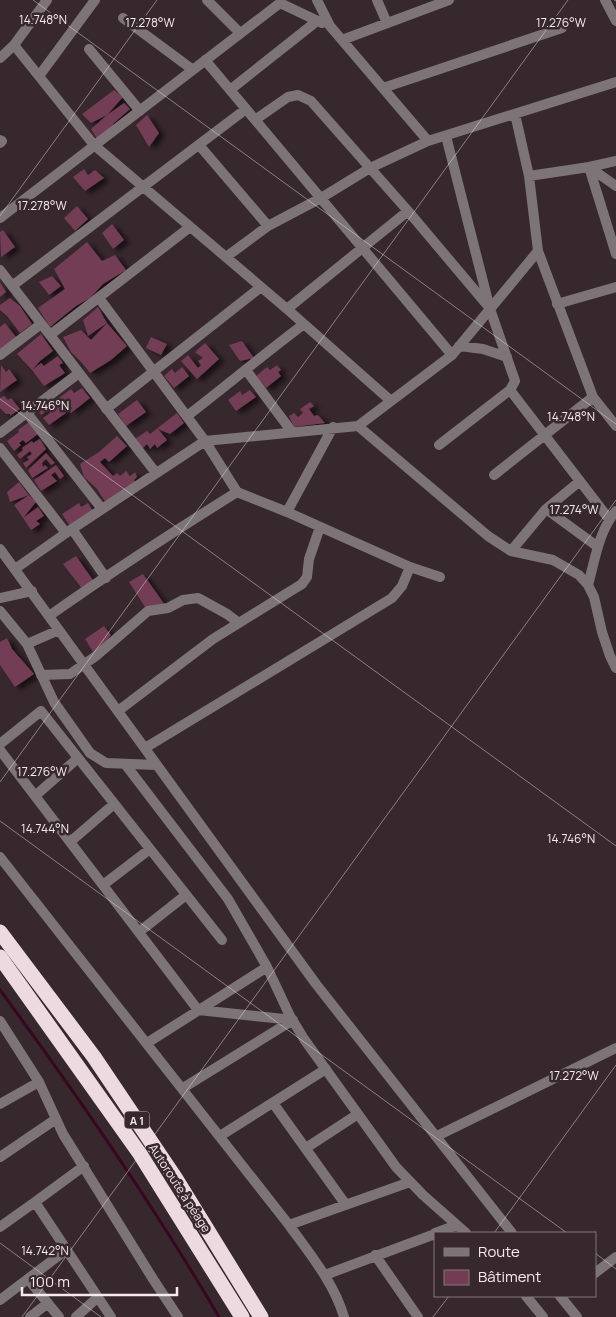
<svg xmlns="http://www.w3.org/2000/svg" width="616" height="1317" viewBox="0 0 616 1317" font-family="Manrope,sans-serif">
<defs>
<filter id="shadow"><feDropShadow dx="5.5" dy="3" stdDeviation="2.5" flood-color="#0009"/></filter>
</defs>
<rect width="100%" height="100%" fill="#37282d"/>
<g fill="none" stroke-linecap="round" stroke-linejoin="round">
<path stroke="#380620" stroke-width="3" d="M0,990C78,1096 153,1204 219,1317"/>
</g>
<path fill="#733c54" filter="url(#shadow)" d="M114,90L123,97L107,115L91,123L82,114Z
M124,103L130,109L114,123L99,142L91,129L107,115Z
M147,115L159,133L149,147L136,125Z
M84,169L88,175L95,170L104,178L85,191L73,177Z
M77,206L88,219L75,231L64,218Z
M112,224L124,240L113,249L102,233Z
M3,230L15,247L1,257L0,232Z
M87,242L102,261L115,255L126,270L103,284L90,298L76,306L50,327L38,308L65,289L54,269Z
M52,276L61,286L49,295L39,282Z
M0,282L6,292L0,297Z
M10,298L20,306L32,324L20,333L7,316L0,310V305Z
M98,307L107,323L127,346L111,360L90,373L82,363L71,352L63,337L81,330L91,340L107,323L88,336L83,320Z
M5,323L16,337L0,349V327Z
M41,334L53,351L40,361L32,370L17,354Z
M151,337L167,344L161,355L146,348Z
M242,341L254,358L240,361L229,345Z
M205,343L219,359L197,379L181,361L188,355L198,368L201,365L198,361L203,358L195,352Z
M58,356L63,363L59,365L65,373L44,386L32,370L41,363L44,366Z
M1,365L6,372L9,369L17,380L0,392Z
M277,365L281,370L278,372L281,376L266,388L256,376L267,367L270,370Z
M182,367L189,376L174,388L164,376L172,369L175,373Z
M82,388L90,398L71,413L69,411L72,408L70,406L67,409L59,398L71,389L74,393Z
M250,390L256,397L236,411L228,400L240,391L242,395Z
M4,396L8,400L11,398L20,409L10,416V414H6L0,408V398Z
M56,400L66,413L49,425L43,418L50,413L48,410L41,415L39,412Z
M137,400L146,412L126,426L118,414Z
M310,402L314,406L309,409L314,416L318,415L325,423L294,427L289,416L294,413L298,417L303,413L300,409Z
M177,413L184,423L170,434L158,429L167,440L157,448L155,444L150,449L147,444L142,449L135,439L147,431L150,434Z
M29,422L38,434L26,443L23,440L19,443L21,445L14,451L7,441L19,432L18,430Z
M117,436L127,446L109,462L105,458L100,462L113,476L117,473L120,476L126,471L130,476L135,472L137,477L134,480L137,483L106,503L97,489L84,477L80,464L99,452Z
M40,439L46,449L26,468L23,463L29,460L27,457L32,454L30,451L20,459L17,455L23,450L22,448L32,441L33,443Z
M46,453L55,463L51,465L46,459L42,463L43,467L45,465L48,468L32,478L28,470Z
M56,465L64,476L60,479L55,472L51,475L57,481L41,491L34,480Z
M19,482L29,495L10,502L7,492Z
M29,495L36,502L23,518L14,505Z
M79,503L81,507L88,503L93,511L70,526L62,514Z
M38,507L44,516L36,521L40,524L31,530L23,518Z
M76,556L95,583L83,590L63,564Z
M143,574L165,605L145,607L129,582Z
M104,626L111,635L95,655L85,639Z
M7,638L12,649L34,674L15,687L0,665V642Z"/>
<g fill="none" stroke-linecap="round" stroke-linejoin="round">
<path stroke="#7d7477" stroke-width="10" d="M207,0L240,33
M317,0L330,26L428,141
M377,0L387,23
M605,0L616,21
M280,3L322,23
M123,18L193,70
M342,40L449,0
M14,45L94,145L287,309L391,401
M89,49L140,111
M0,58L14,45L47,0
M205,60L452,355
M39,76L95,0
M383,88L562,28
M230,90L317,21
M255,120L288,97L298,95L311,101L408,211L488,306
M0,140L2,141L0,143
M199,145L268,226
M589,167L616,254
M589,167L616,186
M529,176L589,167L616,161
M0,218L280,3
M226,257L268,226L321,198L370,168L428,141L616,82
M0,270L156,473
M12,286L246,109
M99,298L205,441L237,492L287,512L410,567L440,577
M557,304L616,287
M287,309L408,211
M50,335L190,227
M459,346L483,349L507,357
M0,355L41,324
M246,370L292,432
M510,390L609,519
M593,397L616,426
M106,409L261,287
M27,413L102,509
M187,416C226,386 264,354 304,324
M358,426L488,536L511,551L553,560L579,575L588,585L594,597L602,632L610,656L616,668
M0,433L79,373
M439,445L510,390L515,381L490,309L446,136
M0,448L66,533
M494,475L593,397L538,251L529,176L515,114
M546,509L598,547
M287,512L333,427
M72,529L106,578
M0,549L316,984L512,1233
M511,551L546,509L580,481
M15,569L66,533L205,441L358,426L452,355L538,251
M588,585C595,560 599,530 616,511
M0,598L32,591
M0,611L27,644L54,702L90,753L106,763L157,765
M49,616C110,573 173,532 237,492
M27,644L59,630
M41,675L70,674L96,656L148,611L168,608L183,600L198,598L227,614L239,623
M118,711L213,639L302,584L307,577L309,559L320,527
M0,744L41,711L222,940
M145,748L392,598L402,586L410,567
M0,750L198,1010L293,1020
M125,764L228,899L267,967L290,1016L304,1039L396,1167L423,1195L466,1233
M35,796L78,758
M70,842L114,804
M0,857L289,1225C310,1254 334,1283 344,1317
M103,885L150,849
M139,932L186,895
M0,1021L39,1082L63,1134L153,1279L178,1317
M147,1043L267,967
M183,1088L293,1020
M273,1103L346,1205
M0,1104L39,1082
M220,1136L326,1069
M437,1136L616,1048
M306,1148L358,1114
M0,1157L56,1119
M84,1166L35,1202L111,1317
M289,1225L410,1182
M0,1227L35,1202
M435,1233L457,1225
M375,1255L418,1317
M595,1273L616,1257
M325,1275L435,1234
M28,1279L59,1317
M526,1296L543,1317
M560,1296L577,1317
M0,1300L66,1250
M30,1317L48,1303
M76,1317L98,1297"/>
<path stroke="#edd9e0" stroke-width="15" d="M0,932L94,1057L176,1179L261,1317
M0,957L140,1154L242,1317"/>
</g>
<path fill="none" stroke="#f5eaee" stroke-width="1" stroke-opacity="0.45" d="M33,0L616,424M614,0L616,1M0,216L157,0M0,399L616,846M0,782L568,0M0,821L567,1233M494,1233L616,1065M0,1243L101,1317M595,1253L616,1269M22,1317L616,500M433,1317L449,1296"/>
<g text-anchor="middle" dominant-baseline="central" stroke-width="5" stroke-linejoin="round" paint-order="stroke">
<rect fill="#37282d" stroke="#bcb0b4" stroke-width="1" x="124.5" y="1111.5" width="25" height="17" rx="4"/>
<g font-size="11" font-weight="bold" fill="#f5eaee">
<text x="137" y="1120">A 1</text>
</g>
<g font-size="12" fill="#f5eaee" stroke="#37282d">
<text transform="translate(180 1188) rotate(57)">Autoroute à péage</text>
</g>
</g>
<g font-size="12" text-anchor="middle" fill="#f5eaee" stroke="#37282d" stroke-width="5" stroke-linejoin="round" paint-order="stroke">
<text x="43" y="24">14.748°N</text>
<text x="150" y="27">17.278°W</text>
<text x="561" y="27">17.276°W</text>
<text x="42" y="210">17.278°W</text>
<text x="45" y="410">14.746°N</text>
<text x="571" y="421">14.748°N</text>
<text x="574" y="514">17.274°W</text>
<text x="42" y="776">17.276°W</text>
<text x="45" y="833">14.744°N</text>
<text x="571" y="843">14.746°N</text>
<text x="574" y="1080">17.272°W</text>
<text x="45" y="1255">14.742°N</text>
</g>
<rect x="434" y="1232" width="162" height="65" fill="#37282d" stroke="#83767a"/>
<rect x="444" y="1248" width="25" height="8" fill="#7d7477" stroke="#83767a"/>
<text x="478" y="1257" font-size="15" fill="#f5eaee">Route</text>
<rect x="444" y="1270" width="25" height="15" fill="#733c54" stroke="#83767a"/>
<text x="478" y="1282" font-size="15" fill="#f5eaee">Bâtiment</text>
<path d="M22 1287v8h155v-8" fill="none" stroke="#f5eaee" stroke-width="2.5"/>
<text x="30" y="1287" font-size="15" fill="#f5eaee" stroke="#37282d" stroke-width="4" paint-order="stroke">100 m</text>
</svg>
